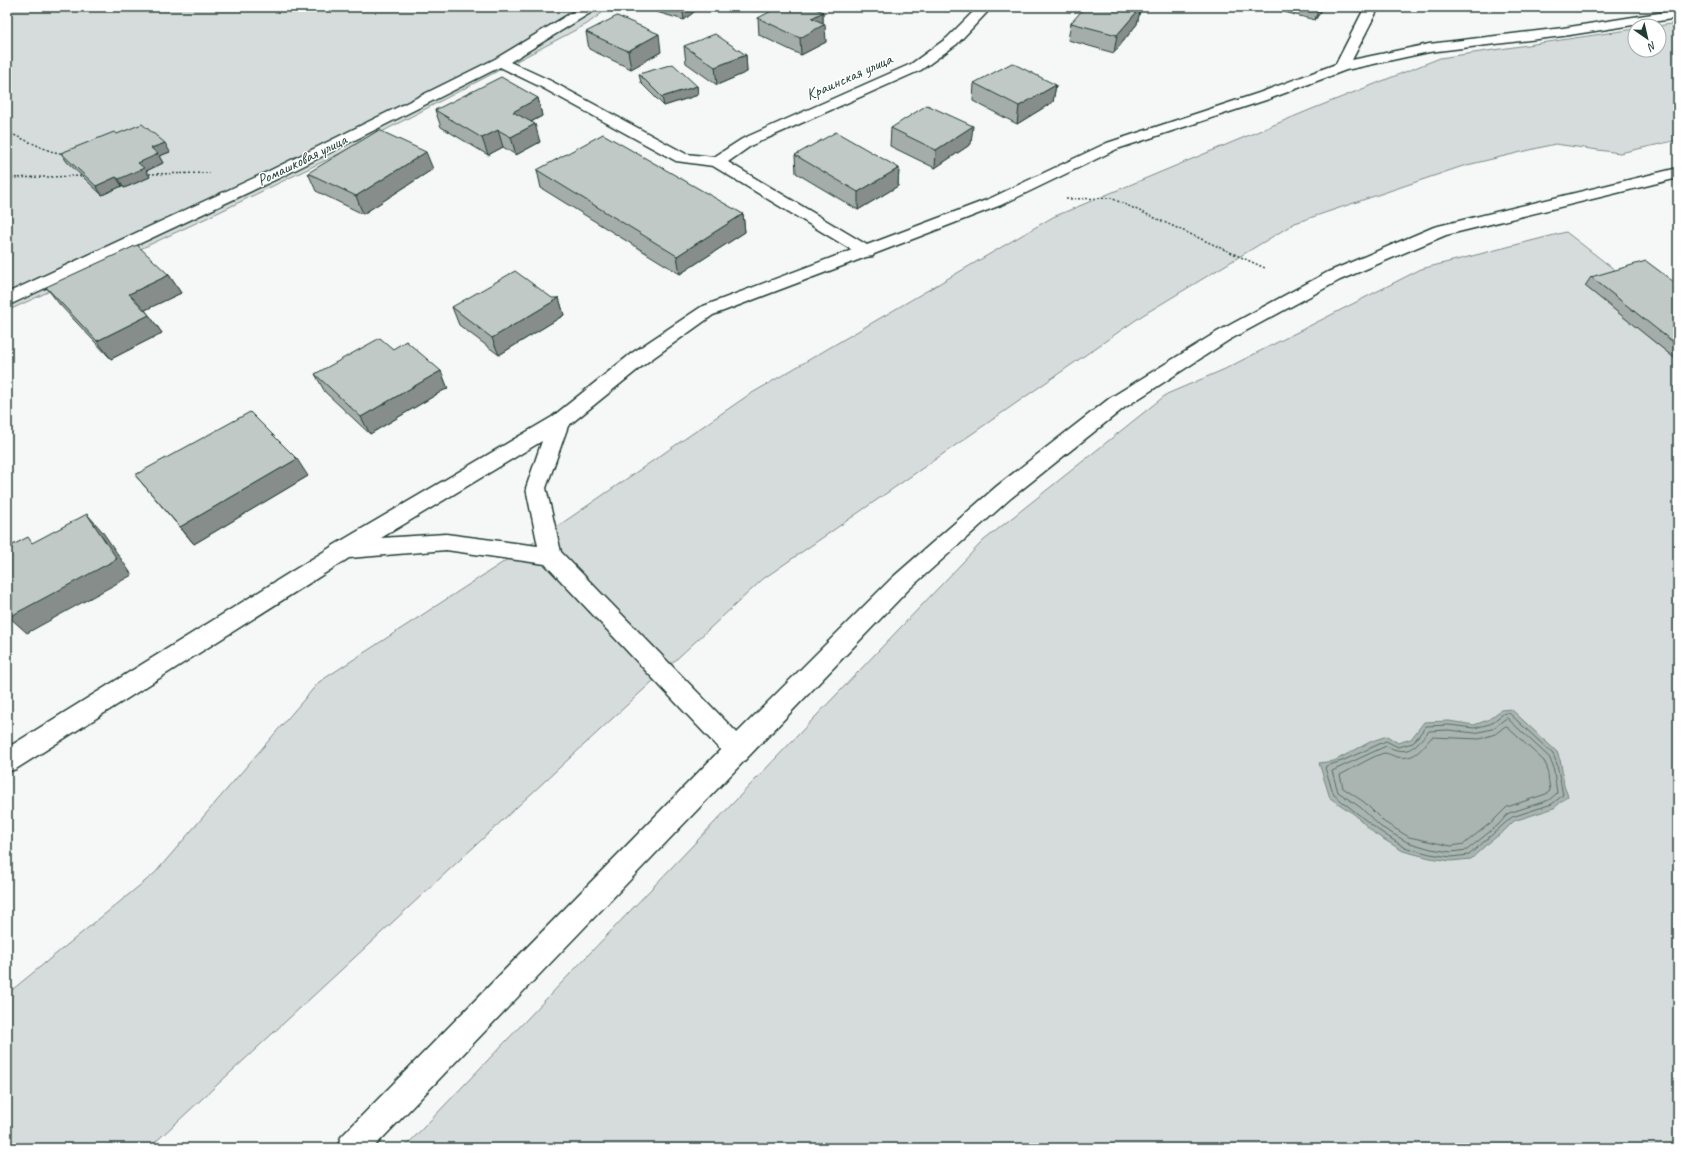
<svg xmlns="http://www.w3.org/2000/svg" width="1685" height="1155" viewBox="0 0 1685 1155" font-family="Caveat,sans-serif">
<rect width="100%" height="100%" fill="#f6f7f7"/>
<filter id="ink" filterUnits="userSpaceOnUse"><feTurbulence type="fractalNoise" baseFrequency=".025" numOctaves="2"/><feDisplacementMap in="SourceGraphic" scale="8" xChannelSelector="R" yChannelSelector="G"/><feConvolveMatrix kernelMatrix="1 2 1 2 8 2 1 2 1" color-interpolation-filters="sRGB"/></filter>
<g filter="url(#ink)">
<path fill="#d6dcdb" stroke="#7a8c88" d="M7,7H610L587,24L355,146L211,216L7,311Z
M1678,23V140L1620,153L1555,144L1463,166L1295,223L1143,315L763,579L149,1148H7V994L155,873L319,682L542,537L747,396L1053,217L1312,109L1440,58L1635,29V50H1659V26H1657Z
M1566,232L1678,319V1148H404L983,541L1167,394L1225,369L1421,269Z"/>
<path fill="#aab5b1" stroke="#72857f" d="M1511,709L1557,752L1561,763L1564,786L1568,796L1554,808L1514,821L1504,831L1486,845L1471,859L1451,861L1430,858L1403,851L1375,834L1354,814L1330,798L1319,763L1334,761L1372,741L1387,736L1398,743L1411,739L1424,722L1449,721L1474,725L1488,720L1501,710Z"/>
<g fill="none" stroke-linecap="round" stroke-linejoin="round">
<path stroke="#576d66" stroke-width="1" d="M1509,713L1553,754L1557,764L1563,795L1552,804L1512,817L1469,855L1451,857L1430,854L1404,847L1378,830L1334,795L1325,768L1326,766L1342,761L1386,741L1398,747L1413,743L1426,726L1449,725L1474,728L1490,724L1503,714Z
M1507,718L1549,757L1553,765L1557,793L1549,800L1509,813L1498,825L1467,850L1451,852L1431,849L1407,842L1381,827L1360,807L1338,792L1332,771L1386,746C1409,757 1414,747 1429,731L1448,730L1475,733L1492,729Z
M1506,726L1544,761L1547,767L1550,791L1546,794L1507,807L1494,820L1464,844L1451,846L1409,837L1384,822L1364,802L1343,788L1340,775C1348,771 1378,753 1385,753C1388,753 1393,756 1397,757C1416,760 1421,749 1432,737L1480,739L1495,734Z"/>
<g stroke="#1f3d34" stroke-width="3">
<path id="minor" d="M581,7H597L595,10L510,62L551,81L686,154L714,157L742,139L911,64L947,38L978,7H992L957,44L921,70L752,145L728,162L867,245L989,199L1107,143L1259,93L1336,64L1365,7H1379L1352,60L1429,44L1563,28L1678,10V18L1563,36L1429,52L1346,70L1269,99L1117,149L1001,205L874,254L873,256L866,257L713,315L646,363L568,426L546,488L561,552L746,742L749,750L746,758L737,761L728,758L545,564L446,550L349,558L16,769L7,772V748L336,544L552,417L632,353L701,307L852,250L713,166L676,161L541,87L500,67L279,178L7,306V293L267,172L495,59ZM542,441L526,488L538,546L446,534L381,538Z"/>
</g>
<g stroke="#1f3d34" stroke-width="3">
<path id="secondary" d="M1678,168V178L1446,235L1340,280L1229,340L1124,408L1011,498L908,590L373,1148H337L341,1137L728,742L892,578L997,486L1110,398L1217,332L1328,272L1434,227Z"/>
</g>
<path stroke="#1f3d34" stroke-width="1.5" stroke-dasharray="2 2" stroke-linecap="butt" d="M7,132L50,151L64,154
M145,174L210,173
M7,178L84,176
M1066,199L1111,198L1265,268"/>
<use href="#minor" fill="#fff" fill-rule="evenodd"/>
<use href="#secondary" fill="#fff" fill-rule="evenodd"/>
</g>
<path fill="#a5adaa" stroke="#1f3d34" d="M643,7H700L684,20L643,8Z
M1141,7L1137,24L1114,53L1068,40L1071,23Z
M1265,7H1324L1315,20Z
M823,12V23L826,42L801,55L759,35L758,18Z
M586,32L661,52L631,69L589,49Z
M684,46L746,55L747,72L717,85L686,63Z
M639,74L697,86L698,95L664,106L641,83Z
M974,83L1056,85L1053,102L1017,124L973,101Z
M538,98L542,116L531,122L540,142L516,155L503,147L488,155L441,127L435,110Z
M891,128L971,144L935,168L890,146Z
M117,134L170,152L159,156L163,163L146,171L150,177L124,188L122,186L102,195L67,162L61,153Z
M795,155L899,168L898,186L858,210L796,173Z
M433,169L363,214L316,191L308,173Z
M537,170L743,214L745,232L680,274L541,188Z
M169,275L181,293L145,310L149,315L162,333L111,359L60,305L46,287Z
M1591,277L1678,285V361L1585,286Z
M559,298L564,315L499,355L459,325L452,307Z
M393,349L441,371L448,389L444,390L370,434L325,392L315,374Z
M135,475L308,476L194,544Z"/>
<path fill="#868d8b" stroke="#1f3d34" d="M682,7H700L684,20Z
M1141,7L1137,24L1114,53L1117,35Z
M1319,7H1324L1315,20Z
M823,12V26L825,24L826,42L801,55L800,38L812,18Z
M659,34L661,52L631,69L628,51Z
M746,55L747,72L717,85L715,67Z
M1056,85L1053,102L1017,124L1019,106Z
M697,86L698,95L664,106L662,97Z
M538,98L542,116L517,129L513,112Z
M535,124L540,142L516,155L511,137Z
M973,126L971,144L935,168L936,150Z
M498,130L503,147L488,155L482,138Z
M165,143L170,152L159,156L163,163L146,171L150,177L124,188L119,179L138,163L151,148Z
M426,152L433,169L363,214L356,196Z
M899,168L898,186L858,210V192Z
M116,177L122,186L102,195L96,186Z
M743,214L745,232L680,274L677,256Z
M169,275L181,293L141,312L129,294Z
M559,298L564,315L499,355L492,338Z
M149,315L162,333L111,359L97,341Z
M441,371L448,389L444,390L370,434L361,417L437,373Z
M297,459L308,476L194,544L180,527Z
M87,514L102,531L132,575L27,633L9,617Z"/>
<path fill="#c0c9c6" stroke="#1f3d34" d="M779,7H788L792,9L796,7H812L823,12L812,18L825,24L800,38L758,18Z
M1085,7H1141L1117,35L1071,23Z
M617,16L659,34L628,51L586,32Z
M715,34L746,55L715,67L684,46Z
M1012,63L1056,85L1019,106L974,83Z
M673,64L697,86L662,97L639,74Z
M501,77L538,98L513,112L535,124L511,137L498,130L482,138L435,110Z
M927,105L973,126L936,150L891,128Z
M142,124L165,143L151,148L158,154L138,163L144,168L119,179L116,177L96,186L61,153L114,132L117,134Z
M379,130L426,152L356,196L308,173Z
M836,132L899,168L858,192L795,155Z
M603,134L743,214L677,256L537,170Z
M137,245L169,275L129,294L149,315L97,341L46,287Z
M1646,261L1678,285V346L1591,277Z
M515,271L552,298H559L492,338L452,307Z
M380,338L393,349L406,341L441,371L437,373L361,417L315,374Z
M250,412L297,459L180,527L135,475Z
M87,514L117,559L9,617L7,614V548L28,537L32,543Z"/>
</g>
<g text-anchor="middle" dominant-baseline="central" stroke-width="3" stroke-linejoin="round" paint-order="stroke">
<g font-size="16" fill="#1f3d34" stroke="#fff">
<text transform="translate(849 77) rotate(-24)">Краинская улица</text>
<text transform="translate(302 160) rotate(-26)">Ромашковая улица</text>
</g>
</g>
<rect width="1685" height="1155" fill="none" stroke="#fff" stroke-width="24"/>
<rect x="12" y="12" width="1661" height="1131" fill="none" stroke="#1f3d34" stroke-width="1.5" filter="url(#ink)"/>
<g transform="translate(1647 38) rotate(146)"><circle r="19" fill="#ffffff" stroke="#a5b1ae"/>
<path d="M0-3L7 15L0 10L-7 15Z" fill="#1f3d34"/>
<text y="-6" font-size="11" font-weight="bold" text-anchor="middle" fill="#1f3d34">N</text>
</g>
</svg>
